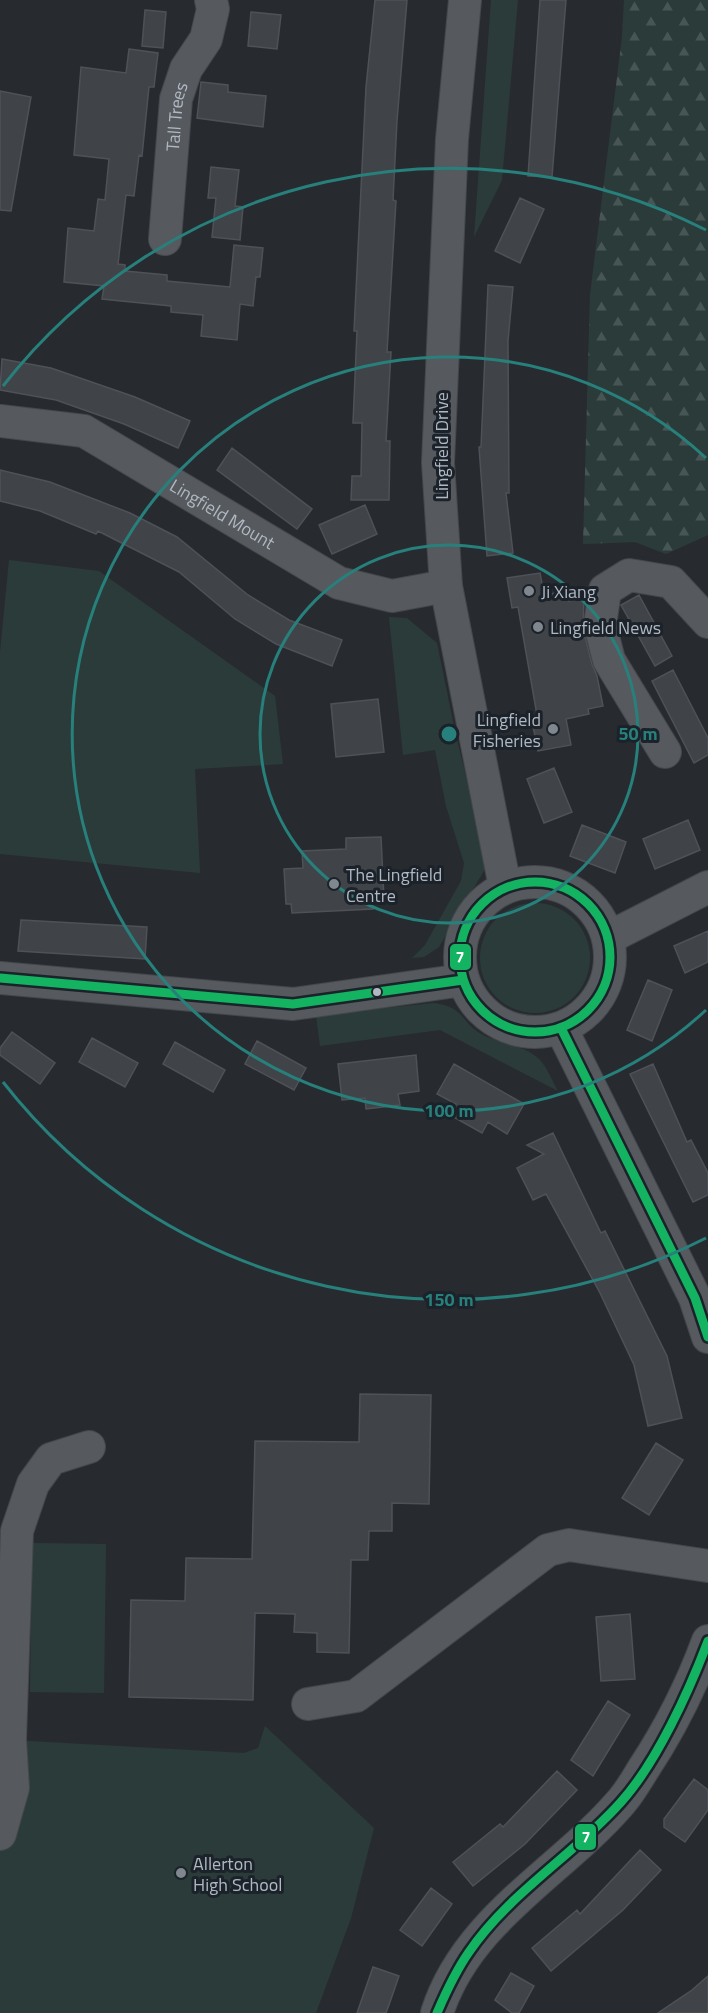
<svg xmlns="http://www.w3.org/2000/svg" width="708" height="2013" viewBox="0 0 708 2013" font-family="'Titillium Web',sans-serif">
<defs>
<pattern id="forest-firs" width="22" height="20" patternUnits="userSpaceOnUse" patternTransform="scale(1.5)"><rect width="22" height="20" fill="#2b3b3a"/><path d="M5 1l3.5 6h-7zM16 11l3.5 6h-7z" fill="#475555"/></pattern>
</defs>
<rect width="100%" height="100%" fill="#272b30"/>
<path fill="#2b3b3a" d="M491,0H518L502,180L474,237Z
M9,560L99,571L275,696L283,764L195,769L200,873L0,854V652Z
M389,617L407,618L437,643L456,736L488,864L439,947L424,957L412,958L425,945L461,881L464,863L446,806L435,750L403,755Z
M480 958a55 55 0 1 1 110 0a55 55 0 1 1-110 0Z
M434,1003C467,1008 459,1022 483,1035C500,1044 525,1045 539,1059C547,1067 552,1081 558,1091L440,1030L320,1046L316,1015Z
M32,1543L106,1544L104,1693L30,1692Z
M265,1726L374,1828L351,1918L316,2013H0V1760L20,1742L29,1741L244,1753L258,1748Z"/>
<path fill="url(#forest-firs)" d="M624,0H708V535L666,554L635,542L583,544L590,295L622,37Z"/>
<path fill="#404448" stroke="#4e5258" stroke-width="1.5" d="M375,0H407L397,121L393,200L396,201L387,352H391L386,441H390L389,500H351L352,476H361L362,423H353L357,331H354L366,87Z
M540,0H566L552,177L528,176Z
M145,10L166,12L163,48L142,46Z
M251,12L281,15L277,49L248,46Z
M129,49L158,53L154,87H149L142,156L139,155L134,196L126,195L118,264L125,265V271L167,275V281L230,287L234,245L263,248L260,277H256L253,306L240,304L237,340L201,336L203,315L171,312V306L102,299L104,286L64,282L68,228L94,231L98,199L105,200L109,159L74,155L81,67L126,73Z
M201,82L228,85V92L266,96L263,127L197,118Z
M0,91L31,97L11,211L0,210Z
M211,167L239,170L235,206L243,207L240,240L212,237L216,198H208Z
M520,198L544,209L520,263L495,251Z
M488,285L513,287L508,341L509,493H506L513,553L487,556L479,447H481Z
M2,359L51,368L135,397L190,421L178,448L124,424L56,400L0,390Z
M232,448L312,509L297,529L217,470Z
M0,470L50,482L130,513L177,537L248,595L289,620L342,640L332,666L276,644L235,619L179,572L98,531L96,534L40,511L0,501Z
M365,505L377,534L332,554L319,525Z
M540,573L544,595L567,591L569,601L584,598L583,629L592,664L597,676L603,706L588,709L589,714L566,719L571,745L538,751L531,716L537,715L518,607L512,608L507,578Z
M639,595L672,656L655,666L621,605Z
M673,670L708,738V755L694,763L652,681Z
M378,699L384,752L336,757L331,704Z
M554,768L572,812L544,823L527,779Z
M688,820L700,850L655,869L643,839Z
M582,825L626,842L615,873L570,856Z
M381,837L384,899L372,900L373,909L292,913L291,904H286L284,869L303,868L302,851L346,849V838Z
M21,920L147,927L145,959L18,951Z
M708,931V962L685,973L674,946Z
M648,980L672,990L652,1041L627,1030Z
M12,1032L55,1063L40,1084L0,1055V1048Z
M92,1038L138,1063L125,1087L79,1062Z
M257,1041L306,1068L294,1090L245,1064Z
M175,1042L225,1070L213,1092L163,1064Z
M416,1055L419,1091L398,1094L400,1105L366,1109L365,1098L342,1100L338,1064Z
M454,1064L524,1104L507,1134L488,1122L482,1133L450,1115L456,1104L437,1094Z
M653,1064L687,1142L691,1140L708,1173V1195L693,1202L630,1074Z
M553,1133L601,1233L605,1231L667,1356L682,1418L648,1426L634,1365L600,1293L546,1194L533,1200L517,1168L544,1154L527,1145Z
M360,1394L431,1395L429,1504L392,1503V1531H369L368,1560H351L349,1653L317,1652V1633L294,1632L295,1614L255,1613L253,1700L129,1697L131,1600L185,1601L186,1558L252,1559L255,1441L359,1442Z
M656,1443L683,1460L649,1515L622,1498Z
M630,1614L635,1679L601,1681L596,1617Z
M608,1701L630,1715L593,1776L571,1760Z
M557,1771L577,1790L525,1844L473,1886L453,1862L500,1824L503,1827Z
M694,1779L708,1790V1810L685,1842L664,1827V1819Z
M640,1850L661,1870L623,1910L551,1971L532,1948L577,1910L580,1914Z
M431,1888L452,1904L422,1946L400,1930Z
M373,1967L399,1976L390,2002L386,2013H357Z
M511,1973L534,1986L519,2013H512L495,2000Z
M708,1976V2013H658L692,1990Z"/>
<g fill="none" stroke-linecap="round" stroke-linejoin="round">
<g stroke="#44474b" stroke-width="34">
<g id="minor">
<path d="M465,0L452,139L438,463L446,586L505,887"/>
<path id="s1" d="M165,239L176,99L186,69L206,39L213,9L211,0"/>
<path id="s2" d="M0,421L84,431L339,583L392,596L446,586"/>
<path d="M665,752L609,660L600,625L605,590L629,575L671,582L708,622"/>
<circle cx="535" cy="957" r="75"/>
<path d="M608,938L708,887"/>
<path d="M0,978L293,1004L463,980"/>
<path d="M561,1028L695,1298L708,1337"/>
<path d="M308,1704L356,1696L548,1550L569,1545L708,1566"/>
<path d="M0,1834L13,1788L10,1739L17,1531L33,1484L51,1459L89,1447"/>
<path d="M437,2013C467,1919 560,1873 621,1802C630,1792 637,1779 644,1768C671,1727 691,1687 708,1641"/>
</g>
</g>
<use href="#minor" stroke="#565a5f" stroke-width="32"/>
<g stroke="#1b222a" stroke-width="14">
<path id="bus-1" d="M460 957a75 75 0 1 1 150 0a75 75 0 1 1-150 0Z
M0,978L293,1004L463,980
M561,1028L695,1298L708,1337
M437,2013C446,1992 455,1972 469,1952C509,1893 574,1855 621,1802C657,1762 689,1691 708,1641"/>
</g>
<use href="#bus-1" stroke="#13b361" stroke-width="9"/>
</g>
<g fill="none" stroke="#27807b" stroke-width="3">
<circle cx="449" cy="734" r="189"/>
<path d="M706 1010A377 377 0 1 1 706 458"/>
<path d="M706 1238A566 566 0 0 1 3 1082M3 386A566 566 0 0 1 706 230"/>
</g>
<g fill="#80878f" stroke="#1b222a" stroke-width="2">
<circle cx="529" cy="591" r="6"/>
<circle cx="538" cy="627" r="6"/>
<circle cx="553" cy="729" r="6"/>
<circle cx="334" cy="884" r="6"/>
<circle cx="181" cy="1873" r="6"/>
</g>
<circle fill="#b0b8c2" stroke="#1b222a" stroke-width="2" cx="377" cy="992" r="5"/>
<g text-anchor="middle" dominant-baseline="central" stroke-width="6" stroke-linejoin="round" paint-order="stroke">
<g font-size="18" fill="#b0b8c2" stroke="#1b222a">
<text stroke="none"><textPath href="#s1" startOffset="123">Tall Trees</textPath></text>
<text transform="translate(441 446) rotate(-90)">Lingfield Drive</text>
<text stroke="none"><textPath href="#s2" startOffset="246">Lingfield Mount</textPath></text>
</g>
<g font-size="18" fill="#b0b8c2" stroke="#1b222a" text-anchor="start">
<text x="541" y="591">Ji Xiang</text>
<text x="550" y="627">Lingfield News</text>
<text x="541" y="719" text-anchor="end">Lingfield<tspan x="541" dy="21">Fisheries</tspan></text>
<text x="346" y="874">The Lingfield<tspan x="346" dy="21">Centre</tspan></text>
<text x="193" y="1863">Allerton<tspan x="193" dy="21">High School</tspan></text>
</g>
</g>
<circle cx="449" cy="734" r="9" fill="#27807b" stroke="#1b222a" stroke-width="3"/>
<g font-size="18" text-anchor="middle" font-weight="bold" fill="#27807b" stroke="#1b222a" stroke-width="6" stroke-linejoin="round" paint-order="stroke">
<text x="638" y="740">50 m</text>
<text x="449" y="1117">100 m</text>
<text x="449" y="1306">150 m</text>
</g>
<g stroke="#1b222a" stroke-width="2">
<rect x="449" y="943" width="23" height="28" rx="6" fill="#13b361"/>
<rect x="574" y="1823" width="23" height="28" rx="6" fill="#13b361"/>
</g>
<g font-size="16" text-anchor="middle" font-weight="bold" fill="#fff">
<text x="460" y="963">7</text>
<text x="586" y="1843">7</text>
</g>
</svg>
